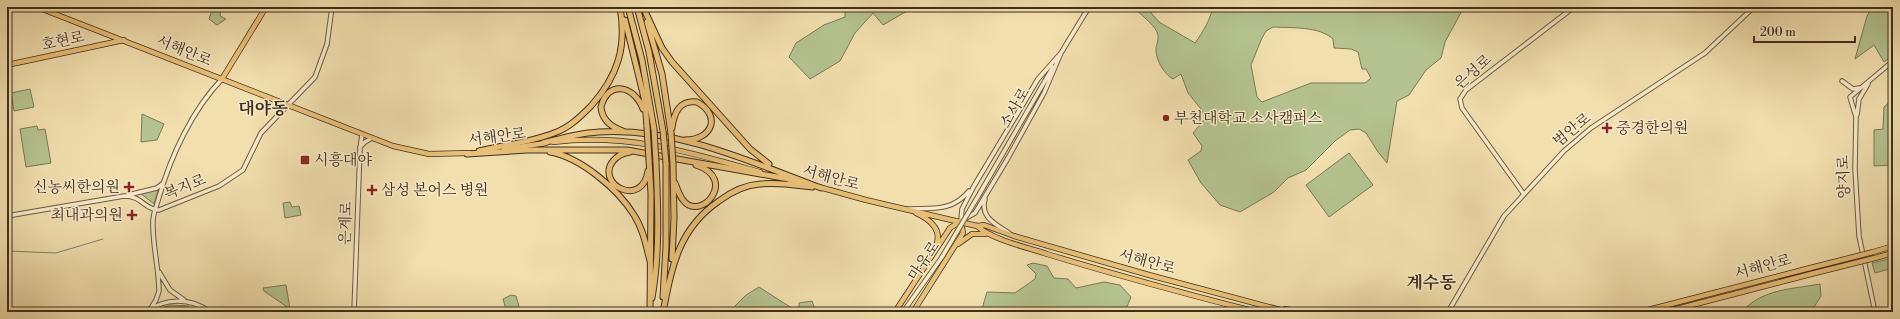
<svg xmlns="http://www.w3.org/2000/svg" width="1900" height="319" viewBox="0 0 1900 319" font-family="'Libre Bodoni','Noto Serif KR',serif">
<rect width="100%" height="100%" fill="#f2dfae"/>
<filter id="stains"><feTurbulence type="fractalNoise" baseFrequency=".005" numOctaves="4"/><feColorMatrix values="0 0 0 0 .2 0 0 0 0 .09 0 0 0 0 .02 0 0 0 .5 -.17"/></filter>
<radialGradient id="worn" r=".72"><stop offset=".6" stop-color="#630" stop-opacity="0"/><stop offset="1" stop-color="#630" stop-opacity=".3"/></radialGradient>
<path fill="#b4c38f" stroke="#7a7956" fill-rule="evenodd" d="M213,7H221L220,16L226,19L217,25L209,19Z
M845,7H914L883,25L873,13L855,33L840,61L810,79L789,57L796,43L824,25L845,17Z
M1134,7H1146L1159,22L1195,43C1203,32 1210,20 1213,7H1464L1445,42L1441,58L1426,70L1409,95L1397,101L1387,163L1378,152L1366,133L1359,129L1350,130L1335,141L1306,170L1288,178L1274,192L1240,212L1220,205L1201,183L1188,160L1201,151L1202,146L1193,133L1205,119L1201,109L1188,93L1181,74L1173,79C1164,74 1156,60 1156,50C1156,44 1160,38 1157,32C1153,23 1140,15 1134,7ZM1273,27C1291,28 1319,26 1333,39L1334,48L1351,49L1358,52L1362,69H1366L1371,78L1365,83H1311L1262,102L1257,97L1251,65L1261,40L1266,31Z
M1872,7H1893V55L1884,62L1874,45L1855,59L1867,16Z
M30,89L34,107L14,111L11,93Z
M1893,99V165L1874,166V130L1883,129L1884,107Z
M142,114L164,124L157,140L141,142Z
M37,126L38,130L45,129L51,163L26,167L20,129Z
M1349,153L1373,185L1329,217L1306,185Z
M158,191L154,204L140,193L157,190Z
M290,202L292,207L299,206L301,215L285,218L283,203Z
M1893,258V268L1875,273L1872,263Z
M1033,263L1047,266L1054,278L1068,279L1076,288L1104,282L1120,285L1131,297L1126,309L1122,312H1103L1084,308L1071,312H981L987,292L1015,293L1035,279L1036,274L1027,265Z
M1820,284L1821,296L1811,312H1742C1761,289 1793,289 1820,284Z
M286,285L290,309L264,291L263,288Z
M759,287L798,312H729L746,295Z
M511,295L516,296L519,306L516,308L506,309L503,299Z
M812,301L816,312H799V303Z
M171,305L189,306L188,312H155V310Z"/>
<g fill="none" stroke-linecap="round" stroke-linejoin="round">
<path stroke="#778476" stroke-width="1" d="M7,251L56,253L103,239"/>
<g stroke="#6c5b41" stroke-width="5.5">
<path id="minor" d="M1061,53L1044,93L1008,158L975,213L961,221L962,209L974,186L1038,79Z
M1061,53L1089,7
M1842,81L1853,89L1859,88
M1857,115L1859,99L1868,84
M360,147L365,142L372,138
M980,193L1053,67
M1523,193L1462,108L1460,99L1466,90L1574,7
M128,195L157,188L162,184
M985,199C980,217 995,224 1009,233
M907,209C932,208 952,212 969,191
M7,216L124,196C143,196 143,209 159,210L219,186L243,170L261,133L315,77L327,44L332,7
M159,272L170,290L184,300
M151,308L156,300L159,291C159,268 152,244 153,221C153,213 157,205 159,197C171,156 192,110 222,79
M145,312C165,298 190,297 210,312
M354,312L360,148L362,135
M903,312L942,257
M1448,312L1504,216L1564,151L1591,128L1705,53L1754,7
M1875,312L1859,236L1855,169L1856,117L1850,97L1893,61"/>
</g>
<g stroke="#3f2f1d" stroke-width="6">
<path id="major" d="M37,7L393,146L429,154L470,153
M7,65L124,40
M222,79L266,7
M553,142C628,133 689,152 760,172
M504,149L546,143
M780,177L802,183
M819,187L866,200L977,226L984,225L1014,236L1149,275L1288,312
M916,213C929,219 943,229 936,246
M977,226C993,240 1026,247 1047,254C1116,275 1186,294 1257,312
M958,244L972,234H985
M1873,252L1893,246
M1875,258L1893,253
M1285,309L1301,312
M895,312L950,228L961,221
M913,312L963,233L961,221
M1640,312L1810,268
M1665,312L1811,274"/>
</g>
<g stroke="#3f2f1d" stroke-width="7">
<path id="highway" d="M628,7L642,60L654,129
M637,7L649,52L663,131
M643,7L662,48L672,62L750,149L769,164
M625,20L645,102L647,127
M647,22L662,74L671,133
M672,128C674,113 679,100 697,102C722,116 712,140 685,140
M623,131C611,127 602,120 601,107C608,79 635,86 643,109
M543,143C561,138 580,133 599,132C676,127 751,162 821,188
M479,151C504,145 531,142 554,133C569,128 580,117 591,106C618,76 627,47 620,7
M550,152C580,157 618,189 634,215C643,229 646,245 650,261
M630,152C623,153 618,155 613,161C595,184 642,209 648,171
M467,154L527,150H627L783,178
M649,160L651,194L650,312
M675,183C677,188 679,195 683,200C700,223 739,179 696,165
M672,259L674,218L673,164
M663,297L666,246V163
M652,298C660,253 658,207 656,162
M663,312C672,267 678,229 719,201C731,192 745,185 760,184C778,182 795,185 812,187"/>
</g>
<use href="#minor" stroke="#f7eaca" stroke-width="3.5"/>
<use href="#major" stroke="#e9c077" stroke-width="4.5"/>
<use href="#highway" stroke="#e9c077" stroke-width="5"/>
<g stroke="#6c5b41" stroke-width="5.5" stroke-linecap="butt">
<path id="minor-bridge" d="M942,257L980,193"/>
</g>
<g stroke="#3f2f1d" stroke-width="6" stroke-linecap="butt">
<path id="major-bridge" d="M1810,268L1873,252
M1811,274L1875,258"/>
</g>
<g stroke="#3f2f1d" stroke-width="7" stroke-linecap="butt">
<path id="highway-bridge" d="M647,127L649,160
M654,129L656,162
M663,131L666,163
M671,133L673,164"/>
</g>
<use href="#minor-bridge" stroke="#f7eaca" stroke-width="3.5"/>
<use href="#major-bridge" stroke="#e9c077" stroke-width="4.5"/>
<use href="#highway-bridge" stroke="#e9c077" stroke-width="5"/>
</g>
<g fill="#8f2418" stroke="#f7eaca" stroke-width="1.5">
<circle cx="1166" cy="118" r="4"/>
<path d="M1605 122h4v4h4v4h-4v4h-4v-4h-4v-4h4z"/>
<rect x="300" y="155" width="10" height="10" rx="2"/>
<path d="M127 181h4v4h4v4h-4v4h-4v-4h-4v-4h4z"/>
<path d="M370 184h4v4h4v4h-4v4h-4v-4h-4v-4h4z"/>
<path d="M130 209h4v4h4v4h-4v4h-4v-4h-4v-4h4z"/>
</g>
<g text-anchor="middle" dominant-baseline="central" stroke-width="3" stroke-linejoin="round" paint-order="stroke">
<g font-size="15" fill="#3f2f1d" stroke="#f7eaca">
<text transform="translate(63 41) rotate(-12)">호현로</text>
<text transform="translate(184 51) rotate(22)">서해안로</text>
<text transform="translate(1473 72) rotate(-42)">은성로</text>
<text transform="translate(1015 108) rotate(-60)">소사로</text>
<text transform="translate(1572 130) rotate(-39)">범안로</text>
<text transform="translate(497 137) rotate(-7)">서해안로</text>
<text transform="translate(1844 177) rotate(-92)">양지로</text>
<text transform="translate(831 178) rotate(15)">서해안로</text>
<text transform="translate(185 187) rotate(-22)">복지로</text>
<text transform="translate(346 223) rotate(-88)">은계로</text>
<text transform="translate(924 261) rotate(-56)">마유로</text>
<text transform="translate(1147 262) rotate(15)">서해안로</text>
<text transform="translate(1763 267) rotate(-15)">서해안로</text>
</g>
<g font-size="15" fill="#3f2f1d" stroke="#f7eaca" text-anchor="start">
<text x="1174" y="118">부천대학교 소사캠퍼스</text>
<text x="1616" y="128">중경한의원</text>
<text x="314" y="160">시흥대야</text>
<text x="120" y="187" text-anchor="end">신농씨한의원</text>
<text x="381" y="190">삼성 본어스 병원</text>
<text x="123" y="215" text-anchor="end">최내과의원</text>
</g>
<g font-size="17" font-weight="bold" fill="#3f2f1d" stroke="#f7eaca">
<text x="263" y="109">대야동</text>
<text x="1431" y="283">계수동</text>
</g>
</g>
<rect width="1900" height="319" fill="none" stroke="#f2dfae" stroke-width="24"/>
<rect x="8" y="8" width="1884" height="303" fill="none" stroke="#3f2f1d" stroke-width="2"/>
<rect x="12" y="12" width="1876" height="295" fill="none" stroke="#3f2f1d"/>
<path d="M1754 36v6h101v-6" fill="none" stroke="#3f2f1d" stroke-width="2"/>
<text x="1760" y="36" font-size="12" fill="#3f2f1d" stroke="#f7eaca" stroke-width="3" paint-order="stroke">200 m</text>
<rect width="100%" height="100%" filter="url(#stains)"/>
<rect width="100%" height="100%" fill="url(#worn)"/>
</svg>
